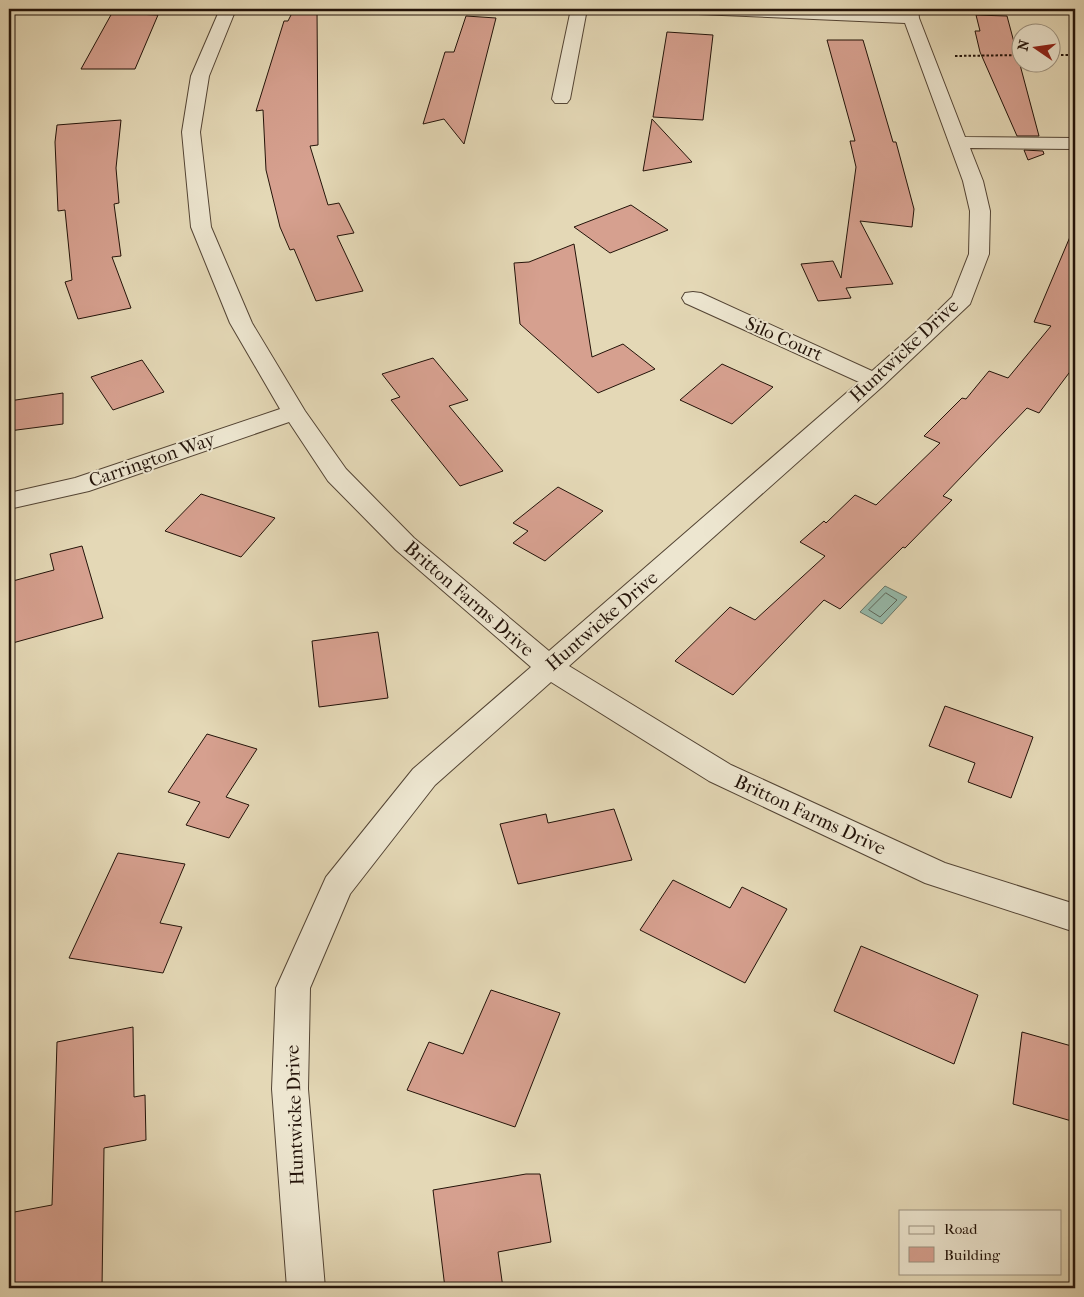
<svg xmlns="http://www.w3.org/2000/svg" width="1084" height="1297" viewBox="0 0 1084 1297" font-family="'IM FELL French Canon',serif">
<rect width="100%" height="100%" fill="#e4d8b6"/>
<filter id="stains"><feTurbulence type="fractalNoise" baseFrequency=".004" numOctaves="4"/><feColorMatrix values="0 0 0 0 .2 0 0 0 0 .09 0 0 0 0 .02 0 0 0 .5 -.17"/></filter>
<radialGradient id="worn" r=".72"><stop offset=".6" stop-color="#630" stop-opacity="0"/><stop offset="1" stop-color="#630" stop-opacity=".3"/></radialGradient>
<path fill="#96baab" stroke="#68776a" d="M885,586L907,597L882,624L860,612Z"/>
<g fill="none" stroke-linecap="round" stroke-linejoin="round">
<path stroke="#5c665a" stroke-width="1" d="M886,593L897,600L880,617L869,610Z"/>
</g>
<path fill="#d6a08f" stroke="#231309" d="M294,9H317L318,145L310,146L328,205L339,203L354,233L337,236L363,291L316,301L294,249L290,250L280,227L266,170L263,110L256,111L284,21H288Z
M112,13L158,15L135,69H81Z
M976,15L1007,16L1039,136H1017L980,52L975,31H980Z
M466,16L496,18L464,144L444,119L423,124L445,52H454Z
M667,32L713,35L703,120L653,117Z
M827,40H863L893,142H896L914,209L912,227L860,221L893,284L846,288L851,298L818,301L801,264L833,261L841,278L856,167L850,141H855Z
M652,119L692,162L643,171Z
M121,120L116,168L119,203L114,204L121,256L112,257L131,308L78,319L65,282L72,280L65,210L58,211L55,142L57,125Z
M1024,150L1043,151L1044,154L1028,160Z
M631,205L668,230L610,253L574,227Z
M1075,225V365L1039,413L1027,408L943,496L952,500L905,548L903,547L840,609L824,600L733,695L675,661L730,607L755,620L825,556L800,542L824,521L826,523L855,495L876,505L940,443L924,436L962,398L966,399L989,371L1008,378L1051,326L1034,322Z
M574,244L592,357L623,344L655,369L598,393L520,324L514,263L529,262Z
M433,358L468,400L449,406L503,471L460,486L391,400L400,397L382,374Z
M142,360L164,392L113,410L91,377Z
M722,364L773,387L732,424L680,400Z
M63,393V424L9,431V401Z
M558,487L603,511L545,561L513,543L528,531L513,523Z
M201,494L275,518L241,557L165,531Z
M82,546L103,618L9,644V582L54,570L50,554Z
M378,632L388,698L319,707L312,641Z
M945,706L1033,737L1011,798L968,782L975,763L929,746Z
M207,734L257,749L226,797L249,805L229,838L186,825L200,802L168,792Z
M614,809L632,860L518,884L500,824L546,814L548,823Z
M118,853L185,864L160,923L182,927L163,973L69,958Z
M673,880L730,908L742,887L787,909L745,983L640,930Z
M861,946L978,995L954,1064L834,1011Z
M491,990L560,1013L515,1127L407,1090L429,1042L463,1054Z
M133,1027L134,1097L145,1095L146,1140L104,1148L102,1288H9V1213L52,1205L57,1042Z
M1022,1032L1075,1047V1122L1013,1104Z
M526,1174H540L551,1242L498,1252L503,1288H445L433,1190Z"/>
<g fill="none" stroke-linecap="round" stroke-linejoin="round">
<g stroke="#534434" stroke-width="2">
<path id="minor" d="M220,9H236L209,76L200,132L211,227L252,323L305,411L346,469L414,538L549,651L859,382L685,303L682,298L685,293L693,292L701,293L872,371L915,333L952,297L969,254L970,211L963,181L905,23L698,14L692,12L690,9H807L902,13V9H918L919,18L965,137L1075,138V149L970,148L983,181L990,211L989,254L970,304L883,386L569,666L731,765L945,863L1075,904V932L925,883L709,781L551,682L435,785L350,894L310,988L308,1089L325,1288H287L272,1089L276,988L326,877L413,769L531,667L396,550L328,481L289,422L89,491L9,509V493L75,478L280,409L230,323L191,227L182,132L191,76Z
M571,9H587L570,99L567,103H555L552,99Z"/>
</g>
<path stroke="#231309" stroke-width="2" stroke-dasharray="2.5 2" stroke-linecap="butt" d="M1052,55H1075
M955,56L1022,55"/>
<use href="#minor" fill="#ede6d0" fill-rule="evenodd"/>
</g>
<g text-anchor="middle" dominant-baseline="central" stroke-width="4" stroke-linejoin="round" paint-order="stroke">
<g font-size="19" fill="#231309" stroke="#ede6d0">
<text transform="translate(784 339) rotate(24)">Silo Court</text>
<text transform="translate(904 351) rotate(-43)">Huntwicke Drive</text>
<text transform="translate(152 460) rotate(-19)">Carrington Way</text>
<text transform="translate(469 599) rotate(41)">Britton Farms Drive</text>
<text transform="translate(602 621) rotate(-41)">Huntwicke Drive</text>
<text transform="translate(810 815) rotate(25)">Britton Farms Drive</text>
<text transform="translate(295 1115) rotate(-92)">Huntwicke Drive</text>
</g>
</g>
<rect width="1084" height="1297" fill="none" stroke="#e4d8b6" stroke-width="30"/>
<rect x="10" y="10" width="1064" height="1277" fill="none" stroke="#231309" stroke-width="2.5"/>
<rect x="15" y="15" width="1054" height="1267" fill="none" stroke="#231309"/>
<rect x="899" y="1210" width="162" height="65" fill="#ede6d0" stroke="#9c9280"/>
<rect x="909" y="1226" width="25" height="8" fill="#ede6d0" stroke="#9c9280"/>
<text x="944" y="1234" font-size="15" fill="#231309">Road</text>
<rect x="909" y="1247" width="25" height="15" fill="#d6a08f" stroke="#9c9280"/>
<text x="944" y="1260" font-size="15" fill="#231309">Building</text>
<g transform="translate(1036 48) rotate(283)"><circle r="24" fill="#ede6d0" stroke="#9c9280"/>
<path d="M0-4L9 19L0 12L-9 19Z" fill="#8f2418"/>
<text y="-8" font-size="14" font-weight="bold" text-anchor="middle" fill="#231309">N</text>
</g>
<rect width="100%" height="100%" filter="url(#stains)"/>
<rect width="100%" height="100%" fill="url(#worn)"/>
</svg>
